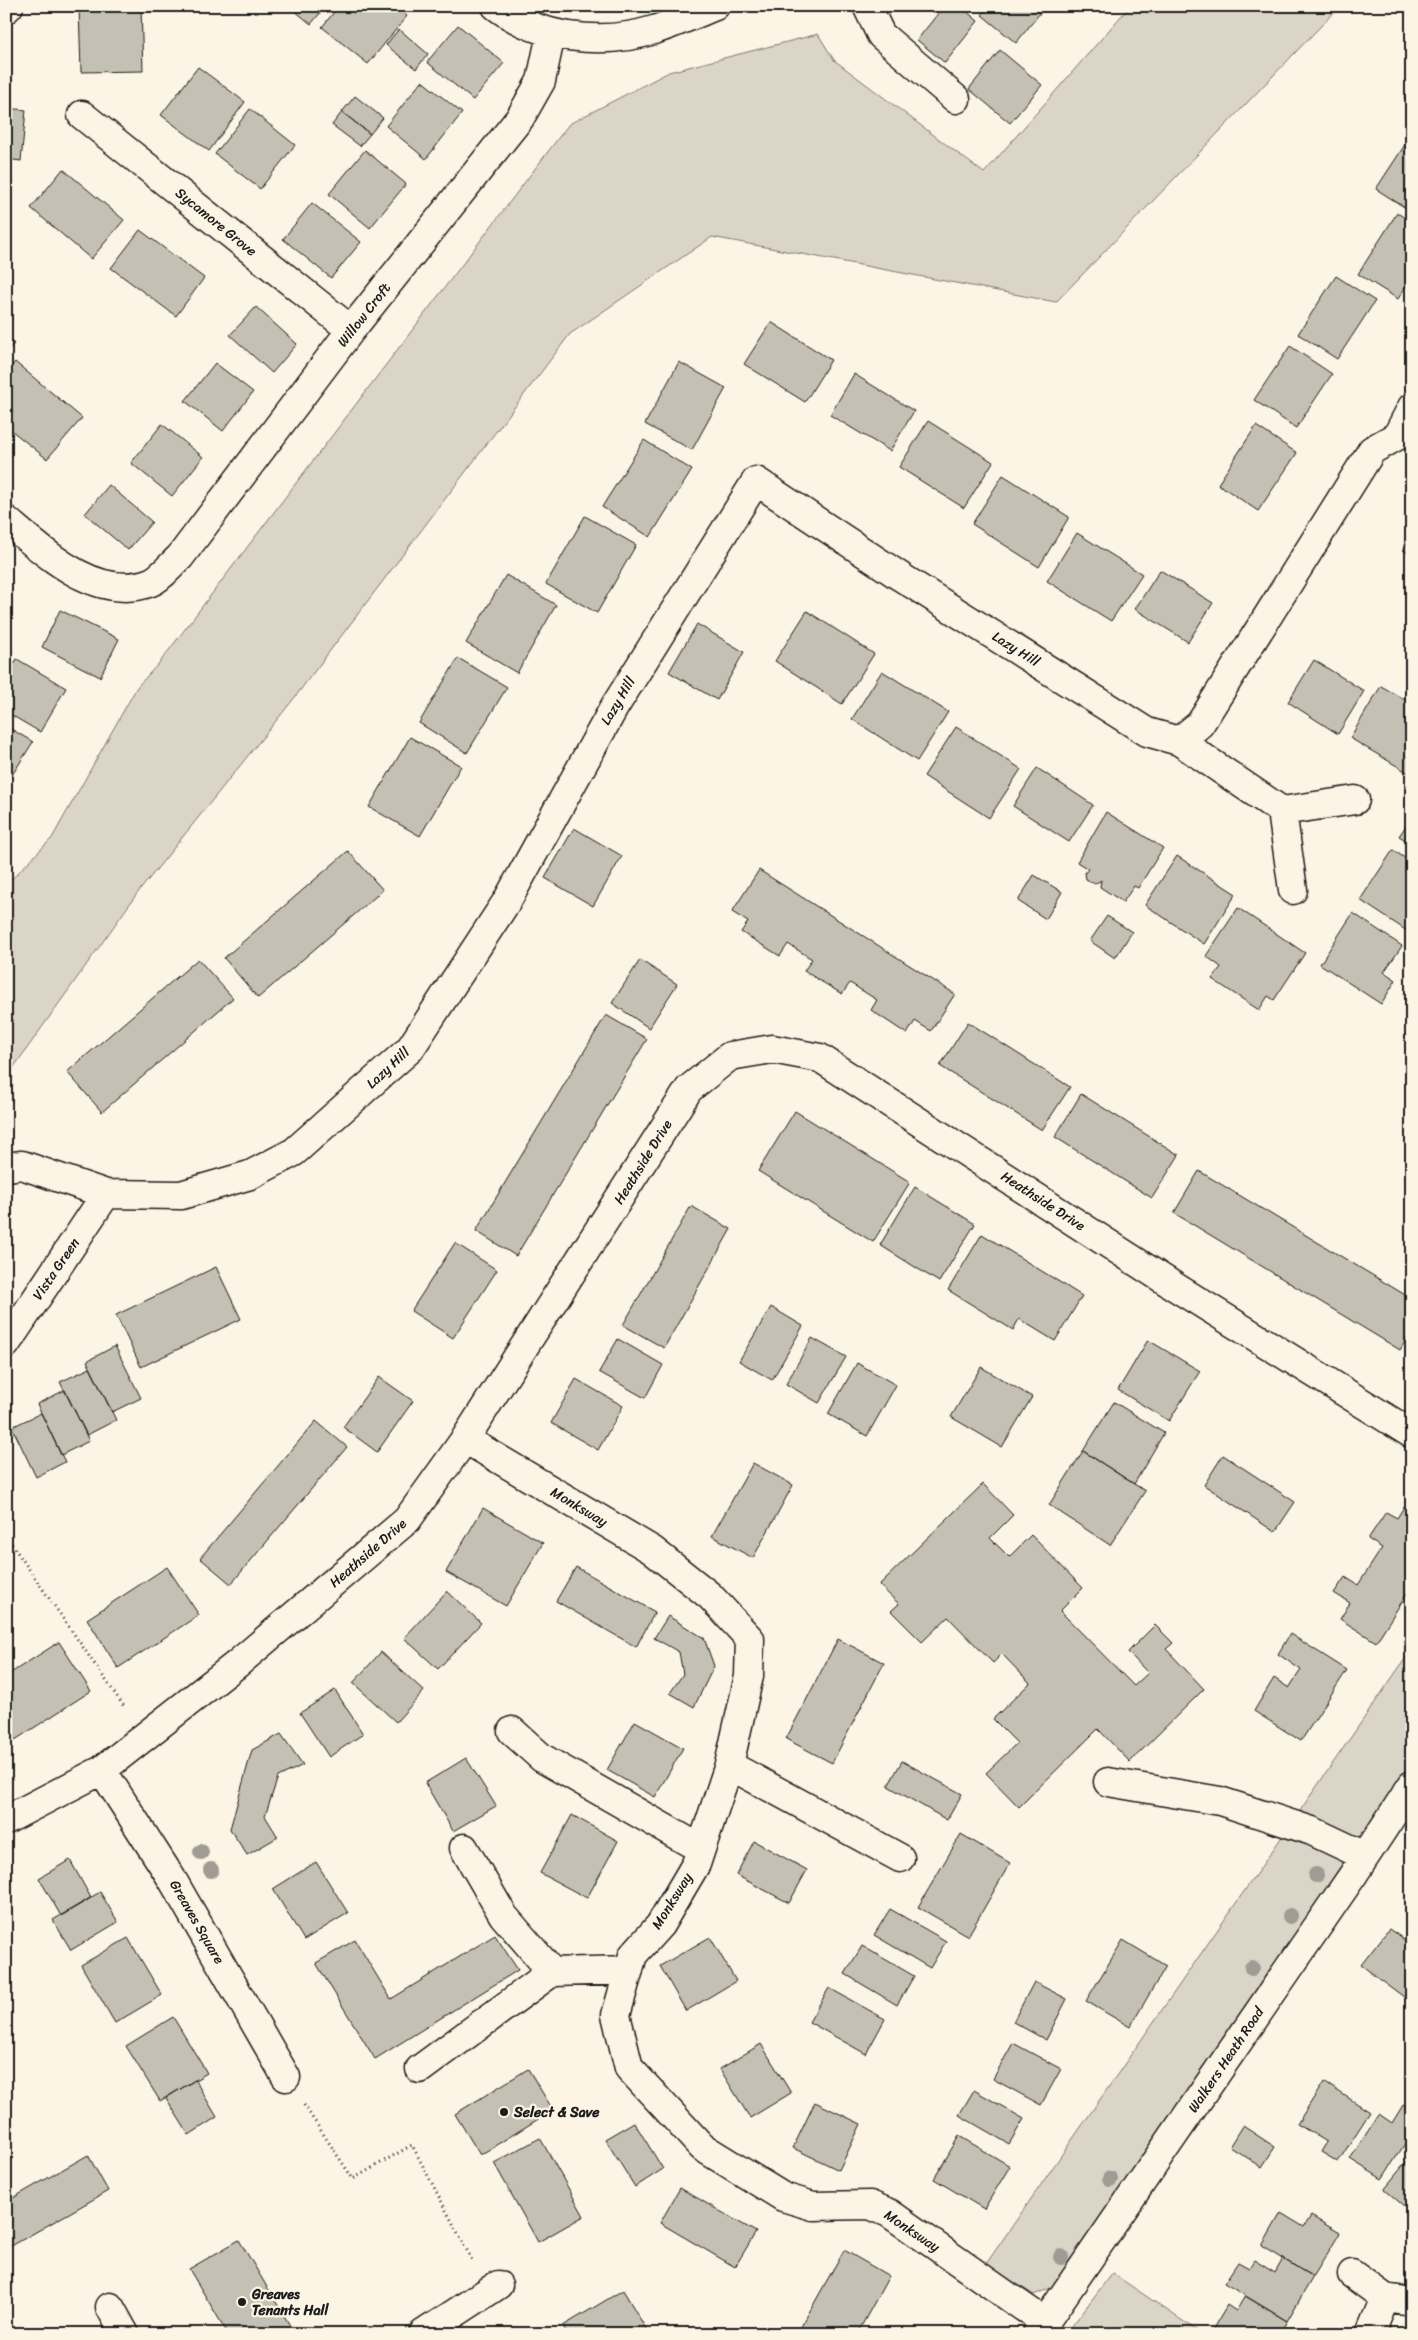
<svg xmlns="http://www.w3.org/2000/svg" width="1418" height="2340" viewBox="0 0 1418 2340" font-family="Sriracha,sans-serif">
<rect width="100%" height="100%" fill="#fcf5e5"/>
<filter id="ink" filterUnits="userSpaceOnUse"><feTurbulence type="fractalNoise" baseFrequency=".02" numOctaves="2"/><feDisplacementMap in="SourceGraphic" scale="10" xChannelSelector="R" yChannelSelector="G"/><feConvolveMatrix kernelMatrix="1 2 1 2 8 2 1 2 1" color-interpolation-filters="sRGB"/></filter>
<g filter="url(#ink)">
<path fill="#dbd5c8" stroke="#7c7872" d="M1130,6H1340L1056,302L712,237L570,334L292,701L136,895L6,1078V885L52,838L137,687L160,662L569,124L669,72L818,34L834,60L984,173Z
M1412,1649V1760L1210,2061L1057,2285L1034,2295L986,2264Z
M1112,2273L1202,2334H1066Z"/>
<path fill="#c4c0b3" stroke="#1c1c1c" d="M79,6H141L143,71L81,72Z
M289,6H326L311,24Z
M339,6H394L407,16L368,64L322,27Z
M944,6H960L978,21L945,63L917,40Z
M989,6H1031L1040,13L1016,43L982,15Z
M458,25L504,63L473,100L427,62Z
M399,29L428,54L416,69L386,45Z
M1000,50L1042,85L1010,123L969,89Z
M198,67L245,102L209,151L161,115Z
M422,81L462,113L426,159L386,126Z
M1412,86V103L1404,98Z
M355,96L383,118L370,134L342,112Z
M6,108L26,110L21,161L6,159Z
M250,109L295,145L260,189L215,154Z
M342,112L370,134L360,146L332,125Z
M1412,134V212L1376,189Z
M365,150L406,184L370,228L329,194Z
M63,169L124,220L91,259L31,208Z
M312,203L361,242L331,278L283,239Z
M1397,213L1412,222V276L1398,299L1358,274Z
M140,230L204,278L176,316L111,268Z
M1336,276L1375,301L1337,359L1298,334Z
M256,307L297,344L272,373L230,335Z
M771,322L831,360L805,402L744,364Z
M6,337L14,344L6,352Z
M1290,346L1332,374L1296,428L1254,400Z
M15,362L82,418L47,459L6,426V372Z
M679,362L726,388L692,450L645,424Z
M215,363L253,392L223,431L185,401Z
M854,374L914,411L890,451L830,415Z
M928,421L993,462L964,508L899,467Z
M162,424L203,457L172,496L131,463Z
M1256,426L1297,453L1258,511L1218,484Z
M644,440L692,470L650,537L602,507Z
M1003,475L1069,517L1039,567L972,524Z
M109,485L152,522L128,550L85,514Z
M585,516L636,545L597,613L546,584Z
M1077,533L1142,574L1111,621L1047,581Z
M1412,536V556L1403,550Z
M1160,570L1213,603L1188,642L1135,609Z
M506,575L556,605L517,673L466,643Z
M60,610L119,639L100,677L42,647Z
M807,611L874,654L842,704L775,661Z
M697,624L744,652L717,700L669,672Z
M458,658L507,687L467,753L419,723Z
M17,659L66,688L40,732L6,712V678Z
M1314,660L1364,691L1338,734L1288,702Z
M882,671L948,712L917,761L852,719Z
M1381,686L1412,704V775L1350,738Z
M6,726L33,742L7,783H6Z
M956,727L1021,769L989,818L924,776Z
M410,737L461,766L420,836L369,807Z
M1037,768L1093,805L1069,842L1013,806Z
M1106,812L1163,848L1138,888L1134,886L1123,902L1100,887L1101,880L1095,884L1086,879L1085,873L1088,869L1077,862Z
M1412,817V844L1399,836Z
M574,828L622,856L593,906L545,878Z
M1393,850L1412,863L1410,933L1360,900Z
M348,851L383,890L258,998L224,958Z
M1177,856L1236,894L1204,944L1145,905Z
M759,870L955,994L931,1031L915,1021L907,1034L871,1010L877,1000L850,983L842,994L804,971L812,959L788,944L780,956L741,932L748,922L732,912Z
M1034,875L1062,892L1046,919L1018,901Z
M1238,908L1305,953L1274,1000L1268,996L1259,1010L1212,979L1221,967L1206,956Z
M1353,913L1402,946L1384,972L1396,980L1381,1004L1320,964Z
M1107,916L1132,932L1115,958L1090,941Z
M198,959L233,998L102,1112L67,1072Z
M640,960L677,984L649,1028L612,1003Z
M606,1015L647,1039L516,1256L476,1231Z
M968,1022L1070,1087L1042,1130L940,1066Z
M1081,1094L1179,1155L1152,1198L1055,1137Z
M795,1111L910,1182L873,1242L758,1171Z
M1199,1171L1412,1299V1330L1400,1350L1174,1213Z
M915,1187L975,1224L939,1282L880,1245Z
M691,1206L731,1229L664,1348L623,1325Z
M982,1234L1082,1296L1055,1341L1019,1319L1013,1330L948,1290Z
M455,1243L497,1270L453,1338L411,1311Z
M216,1267L241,1319L141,1367L116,1315Z
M771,1307L803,1326L772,1380L739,1361Z
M812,1338L846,1357L819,1403L786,1384Z
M618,1339L663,1365L645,1398L599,1372Z
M1148,1340L1200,1371L1169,1421L1118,1390Z
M115,1346L141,1398L112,1412L87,1361Z
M857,1363L896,1385L867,1436L828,1414Z
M981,1367L1032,1397L1002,1447L951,1417Z
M90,1368L116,1420L87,1435L60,1382Z
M379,1377L413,1401L377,1452L343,1427Z
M576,1379L623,1406L598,1450L551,1423Z
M65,1390L89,1441L61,1455L37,1404Z
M1114,1402L1164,1433L1134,1484L1083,1451Z
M41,1413L65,1462L36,1477L12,1427Z
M316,1421L347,1447L231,1584L200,1558Z
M1083,1451L1145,1491L1110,1545L1049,1505Z
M1223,1455L1295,1502L1275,1532L1204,1485Z
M753,1463L793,1485L753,1558L712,1536Z
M983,1484L1013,1515L990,1538L1009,1557L1031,1535L1083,1588L1060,1611L1134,1686L1148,1673L1128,1652L1155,1625L1173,1643L1166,1649L1204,1689L1130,1762L1098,1729L1019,1807L986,1773L1017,1743L993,1719L1030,1683L1002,1654L993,1663L948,1617L922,1642L891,1611L899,1604L879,1585Z
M1404,1507L1412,1512V1586L1376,1642L1340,1619L1350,1603L1334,1593L1345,1577L1358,1585L1382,1548L1368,1539L1386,1512L1397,1518Z
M483,1508L543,1543L506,1606L446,1572Z
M167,1567L199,1615L118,1668L87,1619Z
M576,1567L655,1612L636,1647L556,1601Z
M447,1591L481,1623L438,1669L404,1638Z
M668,1616L704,1638L714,1666L694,1707L670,1693L683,1674L679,1652L654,1638Z
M1290,1634L1347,1670L1301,1741L1254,1711L1274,1678L1289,1688L1301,1670L1278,1654Z
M838,1639L884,1663L832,1763L786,1739Z
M59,1642L91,1691L12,1742L6,1734V1676Z
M381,1652L424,1691L396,1722L353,1683Z
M335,1690L363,1734L329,1757L300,1713Z
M635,1721L683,1748L655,1797L607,1770Z
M281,1734L303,1765L278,1777L265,1816L278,1837L247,1855L230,1829L252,1750Z
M466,1758L496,1806L453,1831L425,1783Z
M902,1761L962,1794L947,1820L888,1786Z
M572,1815L618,1841L587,1898L540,1873Z
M961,1834L1010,1863L968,1936L918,1907Z
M754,1841L807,1870L789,1903L736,1875Z
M70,1860L91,1898L61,1916L39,1878Z
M316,1862L348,1913L304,1940L273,1889Z
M100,1892L118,1922L71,1950L53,1920Z
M890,1909L946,1941L930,1968L874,1935Z
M1389,1929L1412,1945V2003L1361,1965Z
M495,1935L518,1970L375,2059L316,1963L355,1940L391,1999Z
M710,1937L736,1981L686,2011L660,1966Z
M128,1938L162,1995L115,2023L81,1965Z
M1123,1940L1166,1966L1130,2027L1086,2001Z
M862,1946L914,1976L897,2005L845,1974Z
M1034,1982L1067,1999L1046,2040L1013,2022Z
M829,1988L885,2019L866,2054L809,2022Z
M173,2017L207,2073L160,2101L126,2046Z
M1013,2043L1061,2069L1041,2105L993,2079Z
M761,2044L791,2093L750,2118L720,2069Z
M528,2069L553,2110L480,2155L455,2114Z
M195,2080L217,2117L189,2135L166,2098Z
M1324,2082L1370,2112L1338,2162L1321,2152L1327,2142L1297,2124Z
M974,2090L1024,2119L1009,2144L959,2115Z
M815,2102L861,2124L839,2170L793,2148Z
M1403,2105L1412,2111V2133L1382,2179L1350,2159L1379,2114L1392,2123Z
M634,2122L663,2169L635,2187L605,2139Z
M1243,2126L1275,2147L1262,2167L1230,2147Z
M959,2136L1010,2166L984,2209L934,2179Z
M540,2138L584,2216L538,2242L494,2163Z
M88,2155L108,2191L6,2249V2202Z
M1412,2155V2213L1384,2189Z
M680,2188L756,2232L735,2267L660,2223Z
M1281,2213L1304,2227L1311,2216L1340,2233L1313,2277L1262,2246Z
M239,2240L295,2334H228L189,2269Z
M844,2250L889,2276L857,2334H797Z
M1283,2259L1313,2277L1287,2321L1224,2283L1238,2262L1249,2268L1254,2260L1275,2273Z
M623,2290L649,2334H567L563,2326Z
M1245,2296L1287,2321L1279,2334H1214L1211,2332L1227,2305L1236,2311Z"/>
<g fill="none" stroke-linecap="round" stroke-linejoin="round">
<g stroke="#1c1c1c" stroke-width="31">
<path id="minor" d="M496,6C539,39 602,46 654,30C674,24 695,14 715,6
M867,6L881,35L956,99
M6,9L9,6
M82,115L351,330
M6,520C44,552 97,603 151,582C161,578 172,564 180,557L351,330L520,118L541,81L551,34
M1179,741L1282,811
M1293,890L1282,811L1355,800
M6,1167L22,1165L106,1194L181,1195L250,1175L294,1152L410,1049L507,901L615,706L756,481L901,577L1147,732L1179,741L1200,724L1372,450L1397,436L1412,407
M6,1344L106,1194
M465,1439L652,1550L710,1596L750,1639L749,1676L729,1765L696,1864L660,1925L633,1955L616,2015L629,2068L702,2147L783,2197L813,2206L870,2205L889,2213L1046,2323
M512,1731L542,1758L701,1849
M729,1765L900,1858
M102,1770L172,1879L286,2077
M1108,1782L1220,1801L1312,1831L1365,1856
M6,1820L102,1770L237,1664L407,1520L465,1439L689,1089L730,1056L772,1049L820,1058L1177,1288L1412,1434
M464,1848L503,1915L552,1972L629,1970
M420,2069L552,1972
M1352,2274L1385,2298L1412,2302
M110,2307L125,2334
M423,2334L498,2285
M1037,2334L1353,1875L1412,1785
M1370,2334L1385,2298"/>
</g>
<path stroke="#1c1c1c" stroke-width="3" stroke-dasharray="1 4" stroke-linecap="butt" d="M6,1536L125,1708
M304,2105L353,2179L412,2145L473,2262"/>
<use href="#minor" stroke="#fcf5e5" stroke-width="28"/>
</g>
<g fill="#a09c93">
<circle cx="201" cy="1852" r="8"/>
<circle cx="211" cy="1870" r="8"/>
<circle cx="1316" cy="1875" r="8"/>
<circle cx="1290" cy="1916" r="8"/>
<circle cx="1252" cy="1968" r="8"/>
<circle cx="1110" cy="2179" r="8"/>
<circle cx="1061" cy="2257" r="8"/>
</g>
</g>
<g fill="#1c1c1c" stroke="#fcf5e5" stroke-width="2">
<circle cx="504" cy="2112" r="5"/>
<circle cx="242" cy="2302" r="5"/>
</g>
<g text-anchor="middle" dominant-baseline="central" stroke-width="4.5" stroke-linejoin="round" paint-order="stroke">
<g font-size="14" fill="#1c1c1c" stroke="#fcf5e5">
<text transform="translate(216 222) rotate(39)">Sycamore Grove</text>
<text transform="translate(364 315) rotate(-52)">Willow Croft</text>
<text transform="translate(1016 649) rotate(32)">Lazy Hill</text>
<text transform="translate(618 701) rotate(-59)">Lazy Hill</text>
<text transform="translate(388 1068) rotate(-43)">Lazy Hill</text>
<text transform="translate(643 1162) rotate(-58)">Heathside Drive</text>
<text transform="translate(1043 1201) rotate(33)">Heathside Drive</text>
<text transform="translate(56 1269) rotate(-56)">Vista Green</text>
<text transform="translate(579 1507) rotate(31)">Monksway</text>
<text transform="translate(368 1553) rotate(-41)">Heathside Drive</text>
<text transform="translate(672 1901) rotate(-58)">Monksway</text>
<text transform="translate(197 1922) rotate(60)">Greaves Square</text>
<text transform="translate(1226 2060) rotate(-56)">Walkers Heath Road</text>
<text transform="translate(912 2231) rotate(34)">Monksway</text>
</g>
<g font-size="14" font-weight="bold" fill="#1c1c1c" stroke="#fcf5e5" text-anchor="start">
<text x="514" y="2112">Select &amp; Save</text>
<text x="252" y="2294">Greaves<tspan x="252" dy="16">Tenants Hall</tspan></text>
</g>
</g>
<rect width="1418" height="2340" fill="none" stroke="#fcf5e5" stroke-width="25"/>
<rect x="12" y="12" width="1393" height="2315" fill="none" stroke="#1c1c1c" stroke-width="2" filter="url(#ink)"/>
</svg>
